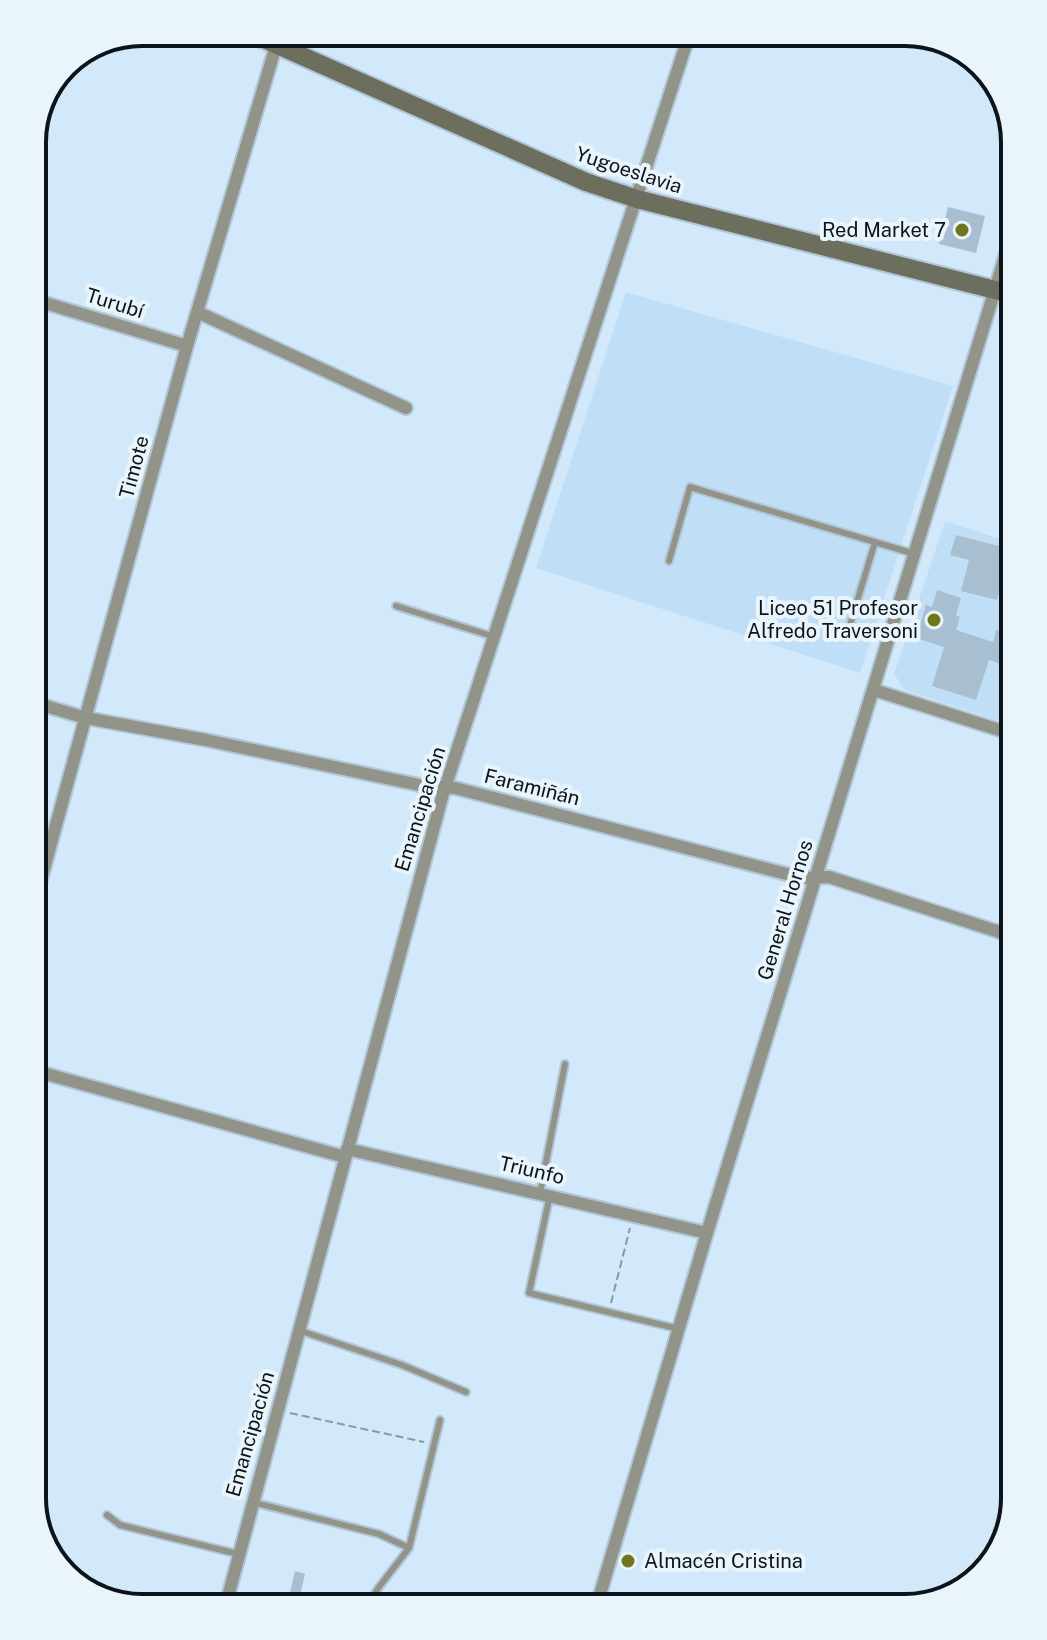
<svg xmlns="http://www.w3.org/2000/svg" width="1047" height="1640" viewBox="0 0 1047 1640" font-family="'Public Sans',sans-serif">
<rect width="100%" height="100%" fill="#d1e9fb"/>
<path fill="#c0dff6" d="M626,292L953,386L860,673L536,568Z
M945,521L1015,544V726L905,690L894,674Z"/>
<path fill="#a7bfd0" d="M948,207L985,216L976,253L939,244Z
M956,535L1010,549L997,600L961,591L969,560L950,555Z
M937,590L961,598L956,615L960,617L956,630L993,642L996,630L1015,636L1007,666L989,660L976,700L932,686L944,647L916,638L926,605L932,607Z
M295,1571L305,1574L300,1595L290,1592Z"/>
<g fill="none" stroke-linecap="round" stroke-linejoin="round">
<g stroke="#b1c7d7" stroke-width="10">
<path id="lane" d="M669,561L690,487L915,554
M396,606L495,637
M849,628L875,542
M540,1193L565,1064
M550,1195L529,1293L679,1329
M301,1331L402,1365L466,1392
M252,1502L379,1534L409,1548
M107,1515L120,1525L238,1554
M228,1601L252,1608
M366,1608L379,1587L409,1548L440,1420"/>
</g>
<g stroke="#b1c7d7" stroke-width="16">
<path id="street" d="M32,299L187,346
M197,312L406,408
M874,690L1015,735
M32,702L86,718L206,740L424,786L455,788L802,878L829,877L1015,937
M32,913L187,346L280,32
M32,1070L345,1157
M347,1149L707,1233
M225,1608L442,797L690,32
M596,1608L707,1233L1015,224"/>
</g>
<g stroke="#b1c7d7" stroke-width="22">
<path id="secondary" d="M248,32L586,182L637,199L1015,295
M995,1560L1015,1495"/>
</g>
<path stroke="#8799a7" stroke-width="2" stroke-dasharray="8 4" stroke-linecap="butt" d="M611,1303L630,1228
M290,1413L424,1442"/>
<use href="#lane" stroke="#939489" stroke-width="6"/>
<use href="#street" stroke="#939489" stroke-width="12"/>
<use href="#secondary" stroke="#6c6e5e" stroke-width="18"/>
</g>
<g fill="#70761e" stroke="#eaf4fb" stroke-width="3">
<circle cx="962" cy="230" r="8"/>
<circle cx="934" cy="620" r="8"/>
<circle cx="628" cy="1561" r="8"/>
</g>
<g text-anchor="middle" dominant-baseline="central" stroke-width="8" stroke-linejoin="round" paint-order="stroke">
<g font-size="20" fill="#0c141a" stroke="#eaf4fb">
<text transform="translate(629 170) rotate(18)">Yugoeslavia</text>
<text transform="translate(115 303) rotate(17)">Turubí</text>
<text transform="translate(134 467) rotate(-75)">Timote</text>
<text transform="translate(532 787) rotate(14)">Faramiñán</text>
<text transform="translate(420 809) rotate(-73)">Emancipación</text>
<text transform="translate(785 910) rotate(-73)">General Hornos</text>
<text transform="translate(532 1170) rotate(13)">Triunfo</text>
<text transform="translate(250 1434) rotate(-74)">Emancipación</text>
</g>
<g font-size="20" fill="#0c141a" stroke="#eaf4fb" text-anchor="end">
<text x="946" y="230">Red Market 7</text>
<text x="918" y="608">Liceo 51 Profesor<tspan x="918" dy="23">Alfredo Traversoni</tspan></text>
<text x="644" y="1561" text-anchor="start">Almacén Cristina</text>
</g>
</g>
<path d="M0 0H1047V1640H0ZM142 46H905A96 96 0 0 1 1001 142V1498A96 96 0 0 1 905 1594H142A96 96 0 0 1 46 1498V142A96 96 0 0 1 142 46Z" fill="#eaf4fb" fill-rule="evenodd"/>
<path fill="none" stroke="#0c141a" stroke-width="4" d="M142 46H905A96 96 0 0 1 1001 142V1498A96 96 0 0 1 905 1594H142A96 96 0 0 1 46 1498V142A96 96 0 0 1 142 46Z"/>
</svg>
